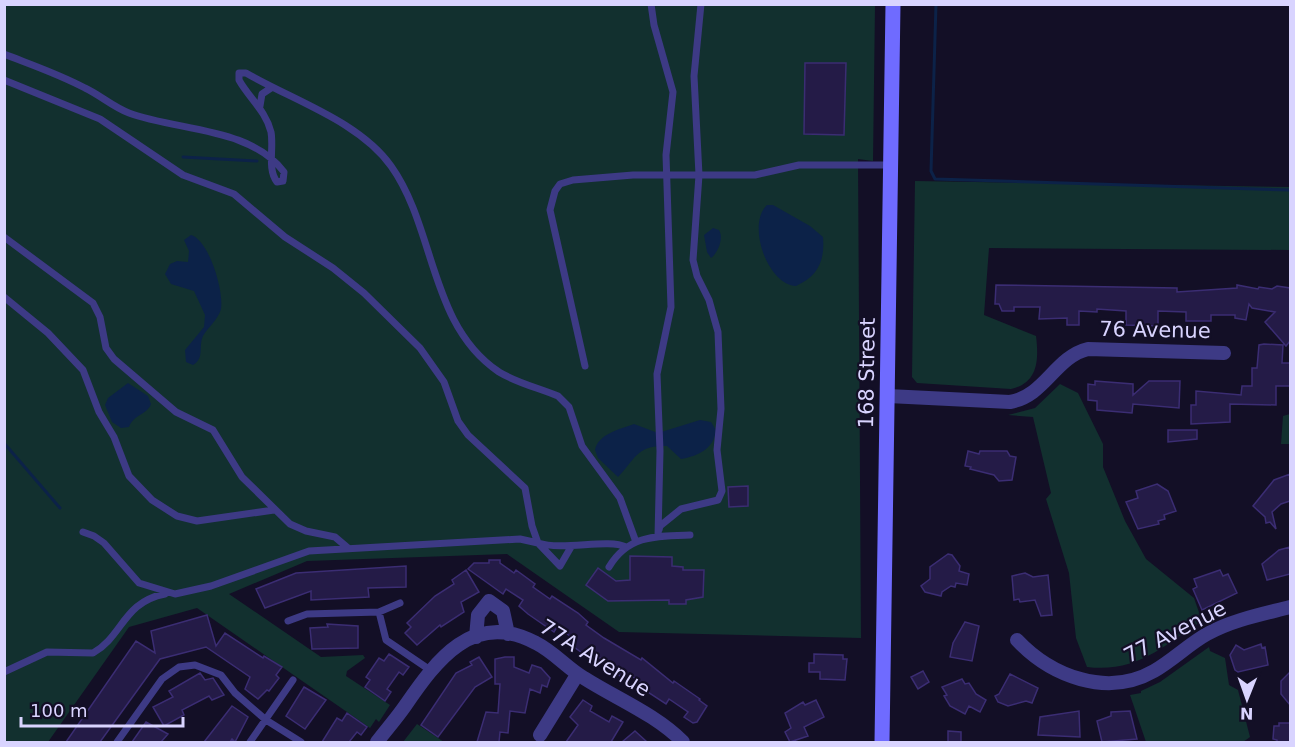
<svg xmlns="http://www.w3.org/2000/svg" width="1295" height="747" viewBox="0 0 1295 747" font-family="'DejaVu Sans',sans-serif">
<rect width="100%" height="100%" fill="#130f26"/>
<path fill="#12302f" d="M4,5H875L873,161L858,159L861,638L619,632L507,554L307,561L229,594L321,657L363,655L365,658L347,671L346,676L390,705L379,722L376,719L370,728L197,608L129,627L48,742H5Z
M915,181L1290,187V250L989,248L984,315L1036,336C1039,360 1038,383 1011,389L917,383L912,377Z
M1060,384L1078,393L1103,444V467L1125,521L1146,559L1194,598L1202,621C1163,646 1137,673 1087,667L1076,638L1069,573L1046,499L1051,493L1033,417L1008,415L1035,408Z
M1290,414V444H1281L1283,416Z
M1209,647L1210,651L1225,658L1229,685L1238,690L1250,737L1243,742H1146L1130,695L1141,693V691L1160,682Z
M417,724L444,742H403Z"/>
<path fill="#0c2248" d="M767,205H773L810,226L823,237C825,261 818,276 796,286C768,285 746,225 767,205Z
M713,228L719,230C724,238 718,253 711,258L707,252L704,235Z
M191,235C209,240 224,291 221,309C218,320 208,327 203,336C198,347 205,358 193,365L186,362L185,350L204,327L205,315L194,291L171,284L165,274L170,264L177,261L188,262L189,251L184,240Z
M128,383L148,396L151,404C147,415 134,414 129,427L121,428L112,422L105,405L108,398Z
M700,420L711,422L716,430C714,449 698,456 681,459L667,446C637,445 636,458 618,477L598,458L595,450C598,434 620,429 634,424L658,433Z"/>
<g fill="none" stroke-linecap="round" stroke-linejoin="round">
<path stroke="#0c2248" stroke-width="3" d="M936,4L931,171L935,179L1290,190
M183,157L257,161
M4,443L60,508"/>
</g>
<path fill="#241b47" stroke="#3b2d73" stroke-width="1.5" d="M805,63H846L844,135L804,134Z
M996,285L1177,288V292L1237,288V285L1258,289L1259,287L1272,289L1277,286L1290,288V341L1286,346L1265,322L1275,312L1252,308L1249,304L1246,320L1235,318V315H1211V321H1186V312L1158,311V326L1126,325V311L1097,309V312L1079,311V325H1067V318L1039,319L1040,307H1014V311H1002L999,304H995Z
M1264,344L1283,345L1282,363H1290V386H1276V405L1230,404V422L1191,424V405H1196V391L1241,395L1242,386H1252V368H1257L1259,345Z
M1095,381L1133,384V395L1149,381H1180L1179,408L1133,404L1132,413L1097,410V401L1088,400V384L1095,385Z
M1168,430H1197V439L1168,442Z
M968,451L979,454L980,451H1007L1010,456L1016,457L1012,480L999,481L994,475L970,469L971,467L965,466Z
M1290,474V501L1281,504L1272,512L1276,529L1270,522L1266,523L1265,517L1253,506L1274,480Z
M1157,484L1168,491L1176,511L1164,515L1165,519L1158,521L1159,524L1138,529L1126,502L1138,498L1136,491Z
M748,486V506L729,507L728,487Z
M1290,547V574L1267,580L1262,564L1279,550Z
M948,554L952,555L960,566L959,571L969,574L967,585L956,583L955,587L951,586L942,592L941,596L925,592L921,586L930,579V567Z
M630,556L672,557V566L683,567V570H704L703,597L686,600V604H669V600L608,601L586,585L598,568L616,581L630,580Z
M489,560H500V563L514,573L516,570L535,584L533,587L550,599L552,596L578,613L588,622L586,625L604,638L641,660L642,658L673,683L674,681L700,699L699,700L707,706L697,722L693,723L684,717L688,712L669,699L666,704L643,689L646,686L630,675L627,680L606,668L609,664L592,653L589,658L570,644L574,639L557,627L554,632L528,614L519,606L523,600L506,589L503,594L468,569L474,563H489Z
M406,566V587L368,588L369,597L311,600V591L265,608L256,589L296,573Z
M466,570L479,592L461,602L464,612L441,627L440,625L417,645L405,633L411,627L407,623L435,596L454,584L452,580Z
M1220,570L1223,576L1228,574L1237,593L1202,610L1193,589L1197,587L1194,579Z
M1025,573L1033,577L1048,575L1052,615L1041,616L1035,600L1020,602L1019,599L1014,600L1012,576Z
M207,615L216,646L225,633L263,658L264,656L282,667L276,675L279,678L269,691L267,690L258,699L245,689L250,677L206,647L160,659L100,742H66L136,641L155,653L151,631Z
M965,622L979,626L972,661L950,657L953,643Z
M327,624L358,626V648L312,649L310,628L328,627Z
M1261,644L1262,648L1265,647L1268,665L1238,672L1235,670L1230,655L1236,645L1244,650Z
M389,654L409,667L403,675L399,672L387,689L391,692L385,701L365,687L370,680L366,677L379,658L384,661Z
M814,654L843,655V659H847L845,680L820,679V672H809V663H814Z
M479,657L492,677L475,687L438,737L421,725L456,673L472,665L470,662Z
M505,657H514V667L529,673L532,665L541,668L550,678L547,687L542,685L540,693L530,689L525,713L510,711L508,733L500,732L499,742H477L486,712L498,713L500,684H495V659Z
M923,671L929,682L918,689L911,677Z
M1290,672V705L1281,694V681Z
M200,673L205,680L213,678L224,695L212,700L209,696L182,710L184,715L164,726L153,707L173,697L169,691Z
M1010,674L1038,688L1032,703L1026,701L1008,706L998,702L995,696L999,694Z
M962,679L965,684L969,683L976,694L986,700L980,712L969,706L965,714L950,706L944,696L947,695L942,687Z
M304,687L326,700L305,729L286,716Z
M583,700L592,706L590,711L609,722L612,716L623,722L611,742H566L578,725L570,717Z
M816,700L824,717L804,727L808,736L790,742L785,732L791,728L785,713L803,702L805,705Z
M232,706L248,717L235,742L232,739L230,742H204Z
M1079,711L1080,737L1038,735L1040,717Z
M1130,711L1137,739L1102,742L1097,721L1111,716V712Z
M347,713L367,727L361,735L357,732L349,742H322L337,718L342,721Z
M146,722L168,734L161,742H132Z
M1279,723H1290V742H1277V740L1273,739L1274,726H1279Z
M635,731L647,742H622Z
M948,731L961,732V742H948Z"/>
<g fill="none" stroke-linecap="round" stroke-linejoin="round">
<path stroke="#3d3a85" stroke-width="7" d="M651,4L654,25L673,92L666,155L671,307L657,374L660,451L658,536
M4,54C32,65 59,74 85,88C100,95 113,107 129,113C177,131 251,127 284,172L283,181L277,182C267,169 274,148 271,132C266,111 249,98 239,80V73H246C292,100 359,121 391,166C436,229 429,325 499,372C517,383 539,388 558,396L569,407L582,446L620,498L636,542
M4,80L100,119L183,175L234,194L285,237L333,268L364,293L420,348L444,382L458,421L468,435L525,488L532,526L538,543C564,551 608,538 626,547
M260,106L262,94L271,88
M4,237L93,303L100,317L106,348L114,359L176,412L213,430L242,477L290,524L306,531L335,537L348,548
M4,297L48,333L83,370L99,412L114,437L129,476L152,500L177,516L197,521L274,510
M585,366L550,210L555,191L560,184L573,180L633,175H755L799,165H891
M659,530L660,526L681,509L718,500L722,491L717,450L721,409L718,332L709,300L697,276L693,260L699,175L694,76L701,4
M83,532L94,536L104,543L139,583L175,594L211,586L309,551L520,539L538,543L560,566L571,547
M609,567C628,535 656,536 690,535
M379,612L386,640L430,670
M288,621L307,614L379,612L400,603
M4,672L47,652L93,653C123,636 123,602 165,594
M117,742L162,679L179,667L195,665L221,675L235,693L266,720L301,742
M250,742L293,680"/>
<path stroke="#3d3a85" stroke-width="14" d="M888,396L1010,402C1045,396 1055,357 1088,349L1224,353
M476,637L478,615L489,601L503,611L508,634
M1017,640C1051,676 1107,698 1154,671C1173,660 1189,644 1207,634C1232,620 1263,614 1290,607
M540,735L577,675
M377,742C386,730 396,719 405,706C436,661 473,609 536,643C554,652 567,668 584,678C617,699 655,714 683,742"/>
<path stroke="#6f6bff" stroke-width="15" d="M882,742L893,4"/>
</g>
<g text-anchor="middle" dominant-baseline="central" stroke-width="4.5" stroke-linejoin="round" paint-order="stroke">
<g font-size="21" fill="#d9d4ff" stroke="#130f26">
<text transform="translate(1155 330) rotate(1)">76 Avenue</text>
<text transform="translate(867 373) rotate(-89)">168 Street</text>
<text transform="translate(1175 632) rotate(-27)">77 Avenue</text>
<text transform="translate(595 658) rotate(32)">77A Avenue</text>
</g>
</g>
<rect width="1295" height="747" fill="none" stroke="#d9d4ff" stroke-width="12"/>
<g transform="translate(1247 699) rotate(181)" stroke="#130f26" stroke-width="4.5" paint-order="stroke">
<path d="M0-4.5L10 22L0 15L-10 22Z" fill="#d9d4ff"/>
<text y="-9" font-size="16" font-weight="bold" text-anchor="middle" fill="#d9d4ff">N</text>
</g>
<path d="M21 717v9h162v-9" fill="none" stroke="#d9d4ff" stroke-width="3"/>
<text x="30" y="717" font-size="18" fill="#d9d4ff" stroke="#130f26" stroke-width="4.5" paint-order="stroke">100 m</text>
</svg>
